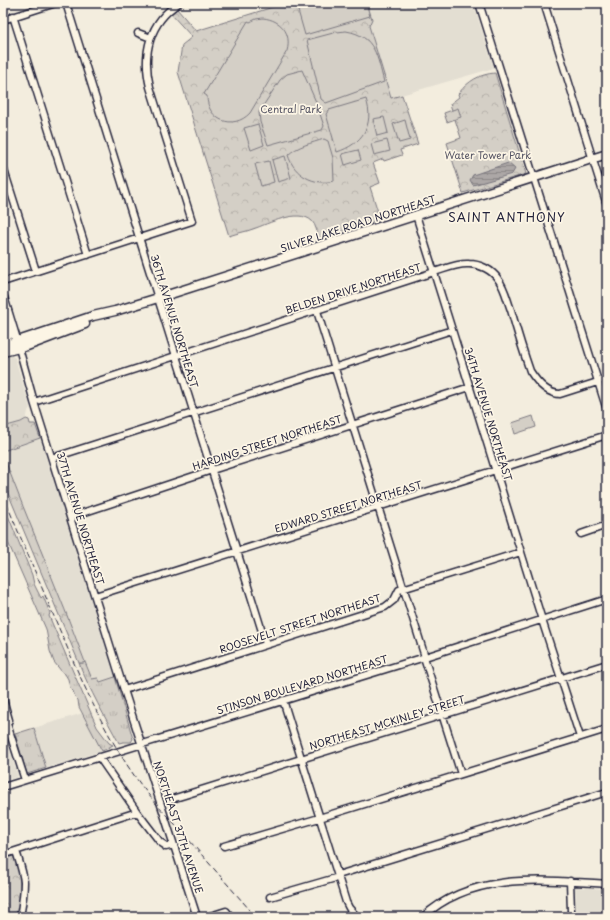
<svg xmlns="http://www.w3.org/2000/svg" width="610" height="920" viewBox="0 0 610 920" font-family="'Playpen Sans',sans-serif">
<defs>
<pattern id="grass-tufts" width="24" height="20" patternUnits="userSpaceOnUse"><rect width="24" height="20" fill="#d4cfc6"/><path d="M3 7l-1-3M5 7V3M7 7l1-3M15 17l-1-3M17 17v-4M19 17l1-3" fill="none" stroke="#b6b1ab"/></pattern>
<pattern id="forest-crowns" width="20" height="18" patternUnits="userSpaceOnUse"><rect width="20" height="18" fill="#d4cfc6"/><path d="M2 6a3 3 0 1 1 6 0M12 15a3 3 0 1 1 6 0" fill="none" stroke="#b6b1ab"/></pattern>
<pattern id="water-rules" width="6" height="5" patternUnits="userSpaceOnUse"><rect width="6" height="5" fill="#aca7a6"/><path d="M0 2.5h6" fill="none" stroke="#8c8888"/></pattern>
</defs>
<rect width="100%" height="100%" fill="#f3edde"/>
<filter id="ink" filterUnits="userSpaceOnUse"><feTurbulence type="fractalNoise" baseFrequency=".025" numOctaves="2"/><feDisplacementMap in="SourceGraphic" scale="8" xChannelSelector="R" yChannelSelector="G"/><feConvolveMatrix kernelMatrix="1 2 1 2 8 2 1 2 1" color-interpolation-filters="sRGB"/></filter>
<g filter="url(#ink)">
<path fill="#e3ded2" d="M367,3H473L494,68L391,98L369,26L372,19Z
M10,355L15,358L30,408L28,411L27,416L23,421L4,427H3V357Z
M40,438L115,677L100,682L98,678L92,680L70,622L21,504L3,455V451Z
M83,713L102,751L46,768L34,728Z
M6,737L18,777L3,781V738Z
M575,887L607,889V917H577Z"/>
<path fill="url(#grass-tufts)" stroke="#7b7880" d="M3,503L32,575L34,584L41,598L43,596L50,613L49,616L97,727L109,743L113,745C109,747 105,750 102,751L79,707L78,700L75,697L73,691L70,688L68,679L65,674L62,672L54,662L50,651L46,629L3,531Z
M85,662L92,679L98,678L100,682L115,677L133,739L131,742H123L119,743C105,717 90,691 79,663H83Z
M34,728L46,768L27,774L15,734Z"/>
<path fill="url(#forest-crowns)" stroke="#7b7880" d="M286,3H367L372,19L369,26L391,98L402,95L418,144L400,150L402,155L384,161L383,159L373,163L380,183L370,187L380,218L379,220L319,238C317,233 316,225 312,221C298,208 268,224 253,229C245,232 237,233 229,236L178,72L182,45L192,37L171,14L177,9L196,31Z
M495,73L526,174L463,193L447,143L461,138L450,104L459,97L458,94L459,93C468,81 480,74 495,73Z
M26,419L29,420L30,424H35L40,438L3,451V427L21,422Z
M3,455C29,524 59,592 85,662L83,663H79L3,481Z
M13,855C16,858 17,862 18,867C22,884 19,900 17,917H3V858Z"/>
<path fill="#d4cfc6" stroke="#7b7880" d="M309,3H366L370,16L305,35L297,7Z
M263,18C281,20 292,33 287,51L250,113C233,131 207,120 207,96L204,94L248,21L250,22L256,19Z
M346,31C376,36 377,57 384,82L326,103L321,99L307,40L337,32Z
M302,70L316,102L324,126L322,130L268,145L260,122L259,112L280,80L287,74Z
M366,99C375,125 362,144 337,152L326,114L329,110Z
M458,108L461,117L447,122L444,113Z
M384,117L388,133L377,136L373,119Z
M405,120L410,140L399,143L393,124Z
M258,124L264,145L251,150L244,128Z
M324,139L328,141L333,158L334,181C314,186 294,175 288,155C297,146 312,143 324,139Z
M387,140L390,151L374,155L371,144Z
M358,150L361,160L345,165L342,154Z
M285,156L291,178L278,182L272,160Z
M269,161L274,182L261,186L255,164Z
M533,416L536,427L515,434L512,423Z"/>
<path fill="url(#water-rules)" stroke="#75727b" d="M508,163L515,169L512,174L473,185L470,180L473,175Z"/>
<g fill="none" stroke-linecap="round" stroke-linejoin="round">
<g stroke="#22223b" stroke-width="9">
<path id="minor" d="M66,3L176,356L266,644
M479,3L607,410
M544,3L607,205
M13,16L88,255
M3,20L56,3
M138,33L151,38
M3,167L36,271
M416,215L452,330L542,620L580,737
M3,282L192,221L150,87C142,54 149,22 179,3
M317,311L425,657
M19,348L34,402L124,690L197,917
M34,402L434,272C445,269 457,263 469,264C480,264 492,270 498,279C505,288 507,300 511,310C517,331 523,351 530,371C537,382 547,394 560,394L607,379
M52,458L452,330
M70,517L212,470L470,387
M581,534L607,525
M95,596L607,435
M424,657L461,774
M124,690L385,607L394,600L399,590L521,552
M3,699L9,720L7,724L25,780
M283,700L346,902L349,908L357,917
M99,757L137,812L160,842L166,846V847L174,845
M3,787L425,657L607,599
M172,799L607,664
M224,846L316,819L607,729
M16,851C19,861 23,872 24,882C24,894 22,906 20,917
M3,855L137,812
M338,875L607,792
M570,881L571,911L572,917
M270,897L339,877
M207,917L226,911L231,917
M423,917C472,871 546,880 607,884"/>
</g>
<g stroke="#22223b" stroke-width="11">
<path id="major" d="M3,297L18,346
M3,342L7,337L11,323
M3,346L93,316L115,311L158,298L607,154
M3,352L27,346L85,324"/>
</g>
<use href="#minor" stroke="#fcf5e5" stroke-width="6"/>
<use href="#major" stroke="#fcf5e5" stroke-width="8"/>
<path stroke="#22223b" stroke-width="1" stroke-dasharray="6 3" stroke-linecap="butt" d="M3,495C21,539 40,583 58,626C88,696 119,769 174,823L256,917"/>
</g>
</g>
<g text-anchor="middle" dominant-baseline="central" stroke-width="3.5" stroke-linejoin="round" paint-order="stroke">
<g font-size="10" fill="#575665" stroke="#fcf5e5">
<text x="291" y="108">Central Park</text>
<text x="488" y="154">Water Tower Park</text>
</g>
<g font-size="10" fill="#22223b" stroke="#fcf5e5">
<text transform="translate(358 223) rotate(-18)">SILVER LAKE ROAD NORTHEAST</text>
<text transform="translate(353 288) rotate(-18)">BELDEN DRIVE NORTHEAST</text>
<text transform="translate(175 321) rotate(73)">36TH AVENUE NORTHEAST</text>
<text transform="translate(489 414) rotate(73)">34TH AVENUE NORTHEAST</text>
<text transform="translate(267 442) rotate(-18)">HARDING STREET NORTHEAST</text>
<text transform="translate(348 506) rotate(-17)">EDWARD STREET NORTHEAST</text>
<text transform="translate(81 518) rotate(73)">37TH AVENUE NORTHEAST</text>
<text transform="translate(300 623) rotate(-18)">ROOSEVELT STREET NORTHEAST</text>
<text transform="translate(302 684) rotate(-17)">STINSON BOULEVARD NORTHEAST</text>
<text transform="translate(387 722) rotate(-17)">NORTHEAST MCKINLEY STREET</text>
<text transform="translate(179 827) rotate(72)">NORTHEAST 37TH AVENUE</text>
</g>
<g font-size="12" letter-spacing="1" fill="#22223b" stroke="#fcf5e5">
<text x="507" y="217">SAINT ANTHONY</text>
</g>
</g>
<rect width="610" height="920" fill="none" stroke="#fcf5e5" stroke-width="16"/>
<rect x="8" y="8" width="594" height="904" fill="none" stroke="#22223b" stroke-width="1.5" filter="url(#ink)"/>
</svg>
